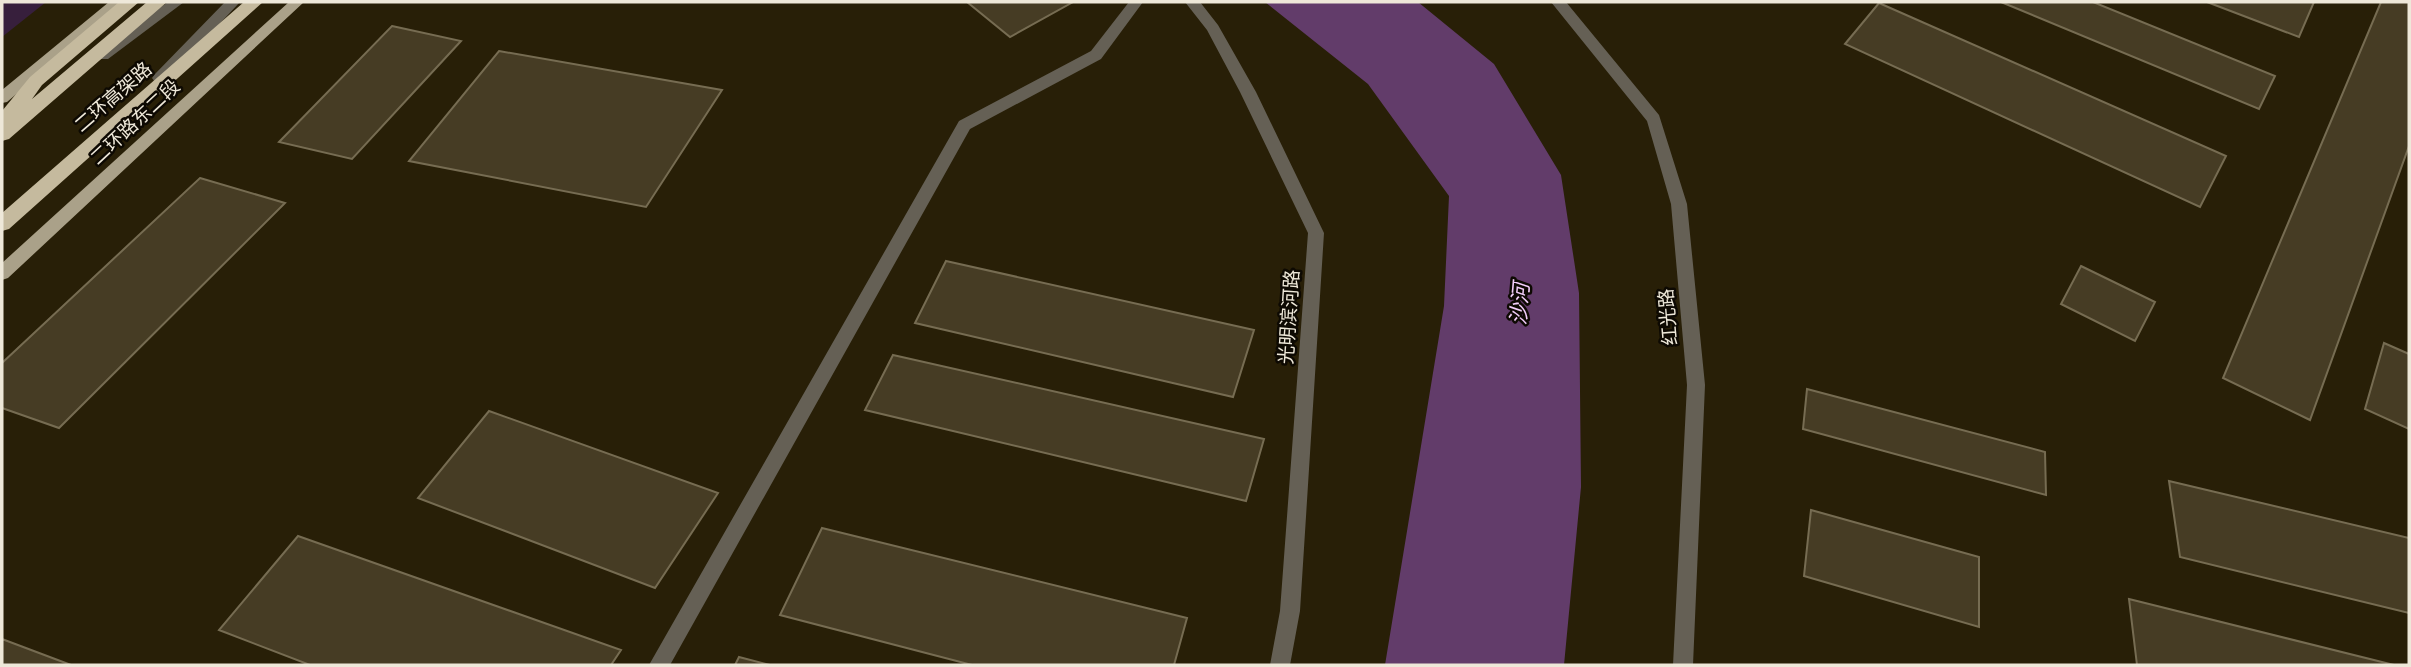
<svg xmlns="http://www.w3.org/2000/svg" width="2411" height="667" viewBox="0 0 2411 667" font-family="'Roboto Condensed','Noto Sans SC',sans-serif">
<rect width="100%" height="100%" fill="#281f07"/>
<path fill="#371f3c" d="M2,2H46L2,37Z"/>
<path fill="#623c6a" d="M1265,2H1418L1494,64L1561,175L1579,293L1581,487L1564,665H1385L1444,306L1449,196L1368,84Z"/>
<path fill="#463c24" stroke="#766c52" stroke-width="2" d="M967,2H1073L1010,37Z
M2001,2H2093L2275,76L2259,109Z
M2207,2H2314L2299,37Z
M2381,2H2409V146L2310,420L2223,378Z
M1879,3L2226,156L2200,207L1845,44Z
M392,26L461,41L352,159L279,142Z
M499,51L722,90L646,207L409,161Z
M200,178L285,203L59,428L2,408V363Z
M946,261L1254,330L1233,397L915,323Z
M2081,266L2155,302L2135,341L2061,304Z
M2384,343L2409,354V429L2365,409Z
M893,355L1264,439L1246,501L865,410Z
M1807,389L2045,452L2046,495L1803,429Z
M489,411L718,493L655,588L418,498Z
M2169,481L2409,538V613L2180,557Z
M1811,510L1979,557V627L1804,576Z
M822,528L1187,618L1174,665H972L780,615Z
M298,536L621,650L611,665H310L219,630Z
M2129,599L2394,665H2137Z
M2,639L71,665H2Z
M739,657L770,665H735Z"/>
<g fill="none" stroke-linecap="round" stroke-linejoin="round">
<path fill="#656055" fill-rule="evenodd" d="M168,2H184L108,59H98V51Z
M225,2H240L165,82H155L152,78L155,74Z
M1129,2H1143L1101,59L970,129L670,665H649L959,121L1091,51Z
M1185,2H1200L1218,25L1256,92L1324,233L1300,611L1290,665H1270L1280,611L1308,233L1240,92L1207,30Z
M1551,2H1566L1659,115L1687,204L1705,385L1693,665H1673L1687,385L1671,204L1647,121Z"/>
<path fill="#aaa189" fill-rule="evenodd" d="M109,2H125L7,102L2,103V90Z
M289,2H304L8,278L2,280V263Z"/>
<path fill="#c5ba9e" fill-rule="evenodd" d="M119,2H139L42,85L32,99L147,2H167L9,139L2,141V111L30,77Z
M244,2H263L9,229L2,231V213Z"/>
</g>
<g text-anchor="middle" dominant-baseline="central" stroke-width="5" stroke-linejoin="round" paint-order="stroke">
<g font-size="19" fill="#eee8d9" stroke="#0d0902">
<text transform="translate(113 97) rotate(-41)">二环高架路</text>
<text transform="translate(135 122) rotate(-43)">二环路东二段</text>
<text transform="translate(1289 317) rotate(-86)">光明滨河路</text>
<text transform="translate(1668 317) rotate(-95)">红光路</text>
</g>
<g font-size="21" font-style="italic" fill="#f2cefa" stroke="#0d0902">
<text transform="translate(1520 304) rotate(-85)">沙河</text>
</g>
</g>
<rect width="2411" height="667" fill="none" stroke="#eee8d9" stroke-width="7"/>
</svg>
